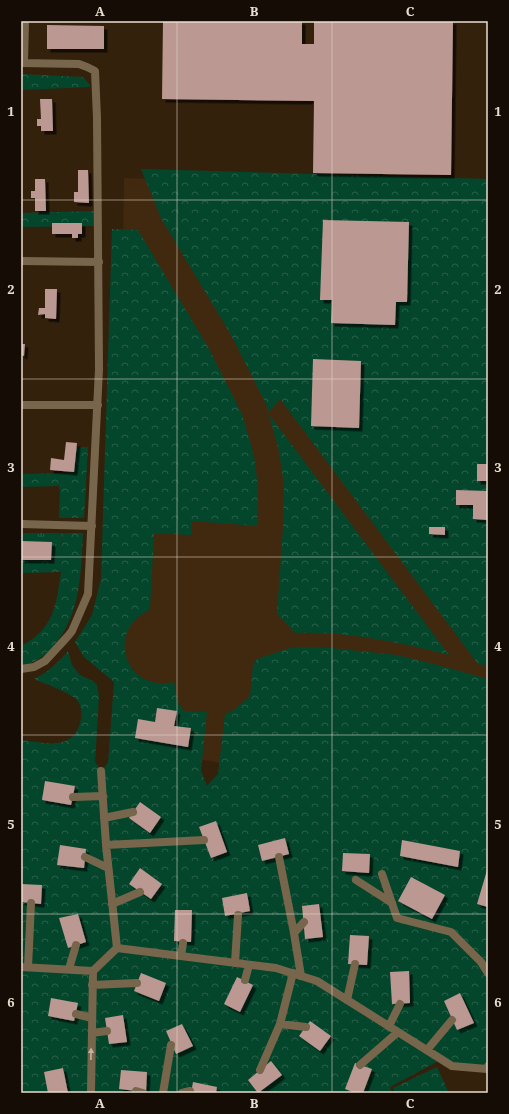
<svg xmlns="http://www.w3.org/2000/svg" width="509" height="1114" viewBox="0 0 509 1114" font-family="'Noto Serif',serif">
<defs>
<pattern id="grass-tufts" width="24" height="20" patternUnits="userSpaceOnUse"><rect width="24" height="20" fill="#04462c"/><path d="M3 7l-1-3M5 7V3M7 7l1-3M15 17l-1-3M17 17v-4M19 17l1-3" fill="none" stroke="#29604a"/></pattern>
<pattern id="forest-crowns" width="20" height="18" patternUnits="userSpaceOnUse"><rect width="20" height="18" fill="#04462c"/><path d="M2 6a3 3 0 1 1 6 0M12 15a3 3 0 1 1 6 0" fill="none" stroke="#29604a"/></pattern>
<filter id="shadow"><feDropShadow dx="3.5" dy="3.5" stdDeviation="0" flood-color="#0009"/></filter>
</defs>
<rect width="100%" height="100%" fill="#33210c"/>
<path fill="#40290e" d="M124,178L488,189V809L116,745Z"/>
<path fill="url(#grass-tufts)" d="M21,533H63L61,560L21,561Z"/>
<path fill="url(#forest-crowns)" d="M21,74L83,77L90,85V87L21,90Z
M141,169L488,179V666L478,664L280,399L268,413L449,655C399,642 346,631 295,633L277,614L283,526L284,485L279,451L266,404L231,335L162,220Z
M94,211L95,226L21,227V213Z
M112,229L138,230L208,347L242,414L254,456L258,487L257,526L192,521L191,535L154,533L150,610C105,629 124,693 174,682L178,703L184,711L207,712L201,771L207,786L218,774L225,714L234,710L250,696L253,665L257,659L293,647H322L397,655L445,667L488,679V1069L452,1066L442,1059L390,1087L392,1093H21V740C46,743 75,752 81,719C82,712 81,704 76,699C64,690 48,685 34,679C47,673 58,663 68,651L72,665L80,675L93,681L97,685L99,697L95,762L101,771L108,763L114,682L84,657L75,642L92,615L101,579Z
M68,447H88L84,518H59L60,490L59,486L21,487V474L69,473Z
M63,533H83C81,571 81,612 56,643C45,656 37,662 21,666V646C54,629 56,606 61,572L21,573V561L61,560Z
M437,1067L449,1093H395L393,1088Z"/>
<path fill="#bb9891" filter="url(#shadow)" d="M163,21H302V44H314V21H453L451,175L313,173L314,101L162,99Z
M47,25L104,26V49H47Z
M40,99H52L53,131H41V126H37V119H41Z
M78,170H88L89,203L74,202V192H78Z
M35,179H45L46,211H35V198H31V191H35Z
M323,220L409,222L407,302H396L395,325L331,323L332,300H320Z
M52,223H82V234H78V238H72V234H52Z
M45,289H57L56,319L45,318V314L38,315L39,308H45Z
M21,344H25L24,356L21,355Z
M313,359L361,361L359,428L311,426Z
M66,442L77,443L74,472L50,470L51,458L64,460Z
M477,464H488V481H477Z
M456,490L488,491V520L473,519V505H456Z
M429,527H445V535L429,534Z
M21,541L52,542L51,560H21Z
M157,708L177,711L174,726L191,728L188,747L135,738L138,719L155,722Z
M45,781L75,786L71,805L42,800Z
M140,802L161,817L150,833L129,818Z
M216,821L227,852L211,858L199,827Z
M285,838L289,854L262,861L258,845Z
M402,840L460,851L458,867L400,856Z
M60,845L86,849L84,868L57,865Z
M343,853L370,854L369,873L342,871Z
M488,867V907L477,904Z
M140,868L162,884L151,899L129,884Z
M411,877L445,895L432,919L398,901Z
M21,884L42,885L41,904L21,902Z
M247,893L250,911L225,916L222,898Z
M319,904L323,937L305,939L302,906Z
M175,910H192L191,942L174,941Z
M78,914L86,942L68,948L59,918Z
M350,935L369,936L367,965L348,964Z
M409,971L410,1003L392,1004L390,972Z
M141,973L166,983L159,1001L134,991Z
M237,977L253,985L240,1012L224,1004Z
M460,993L474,1023L457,1030L444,1001Z
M51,998L78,1003L74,1021L48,1016Z
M123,1015L127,1042L109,1044L105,1018Z
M310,1021L331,1036L320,1051L299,1036Z
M182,1024L193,1046L176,1054L166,1031Z
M271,1061L282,1075L258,1093L248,1080Z
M355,1063L372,1069L363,1093H355L345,1089Z
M63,1068L68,1093H48L44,1072Z
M121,1070L147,1072L146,1092L119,1089Z
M193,1082L217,1087L216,1093H191Z"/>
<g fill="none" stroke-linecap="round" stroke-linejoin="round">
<path stroke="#78664c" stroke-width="8" d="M21,63L79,64L87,67L95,71L97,118L99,369L88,594L72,631L68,636L45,661L34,667L21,669
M24,63L25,21
M21,261L99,262
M21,405H98
M21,524L92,526
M101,771L106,845L117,948
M73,797L103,796
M104,818L133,812
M106,845L204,840
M85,857L108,868
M279,857L294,933L301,976
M382,874L397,918L451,932L481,962L488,973
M356,880L392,903
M112,904L140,892
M294,933L304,922
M181,956L183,943
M235,963L238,915
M21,967L93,971L117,948L276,968L301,976L317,981L452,1066L487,1069L488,1066
M28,967L31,903
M69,969L76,945
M245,980L249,965
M92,985L137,983
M347,1000L355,964
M76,1014L92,1018
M280,1024L306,1027
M389,1026L400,1004
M92,1033L107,1031
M427,1050L452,1020
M360,1065L398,1032
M260,1070L280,1024L293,973
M136,1091L143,1093
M91,1093L93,971
M163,1093L171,1045
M182,1093L190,1091"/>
</g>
<defs><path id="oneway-solid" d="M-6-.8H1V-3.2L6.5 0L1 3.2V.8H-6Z"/></defs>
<use fill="#c2b3a2" href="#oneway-solid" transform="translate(91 1054) rotate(-89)"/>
<path fill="none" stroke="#eaddd1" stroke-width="1" stroke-opacity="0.55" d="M177,21V1093M332,21V1093M21,200H488M21,379H488M21,557H488M21,735H488M21,914H488"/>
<rect width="509" height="1114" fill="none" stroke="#150d05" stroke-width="44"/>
<rect x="22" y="22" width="465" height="1070" fill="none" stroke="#eaddd1" stroke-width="1.5"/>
<g font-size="13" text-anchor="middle" font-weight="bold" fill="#eaddd1">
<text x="100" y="16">A</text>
<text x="254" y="16">B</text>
<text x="410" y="16">C</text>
<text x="11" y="116">1</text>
<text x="498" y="116">1</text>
<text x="11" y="294">2</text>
<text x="498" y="294">2</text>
<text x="11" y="472">3</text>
<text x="498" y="472">3</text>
<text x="11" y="651">4</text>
<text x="498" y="651">4</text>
<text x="11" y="829">5</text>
<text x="498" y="829">5</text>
<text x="11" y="1007">6</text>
<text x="498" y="1007">6</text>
<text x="100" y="1108">A</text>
<text x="254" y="1108">B</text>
<text x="410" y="1108">C</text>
</g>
</svg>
